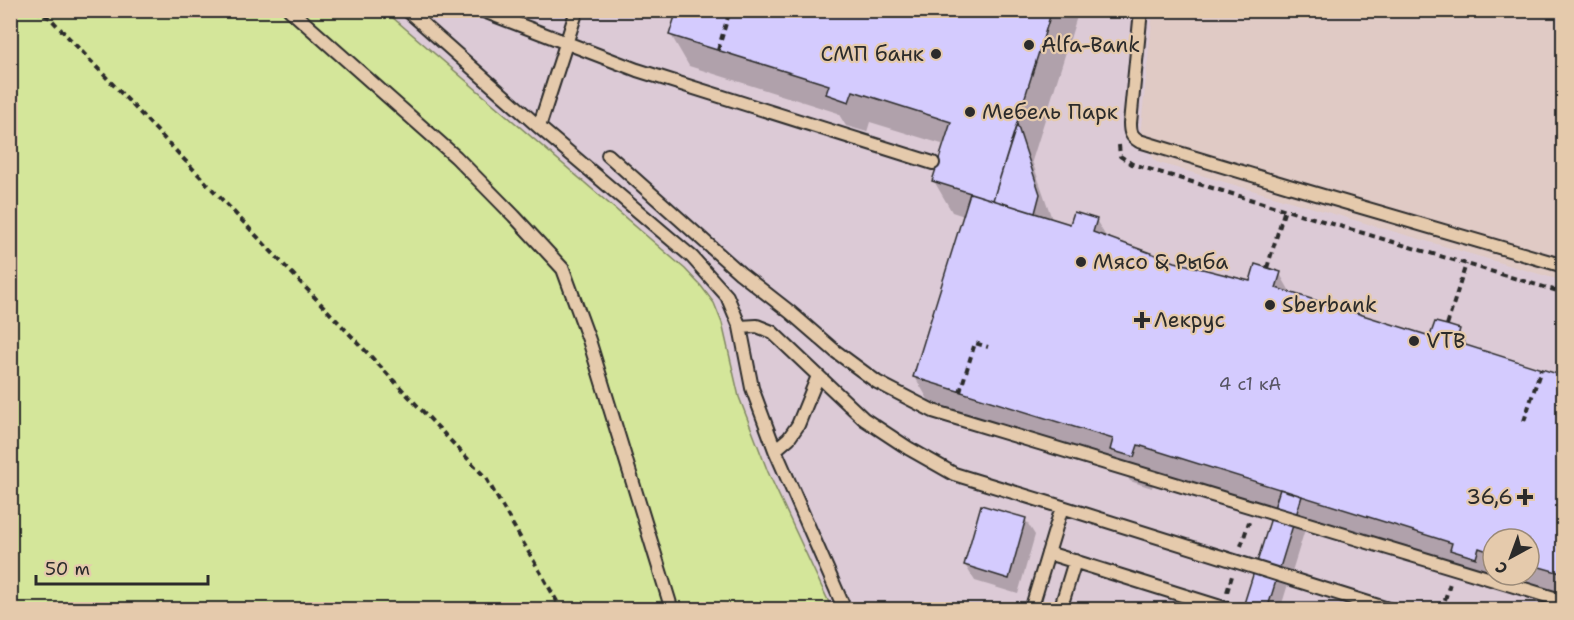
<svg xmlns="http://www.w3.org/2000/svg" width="1574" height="620" viewBox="0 0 1574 620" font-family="'Shantell Sans',sans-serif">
<rect width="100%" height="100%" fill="#e0cac5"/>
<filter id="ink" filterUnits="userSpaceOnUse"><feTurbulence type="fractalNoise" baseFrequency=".0167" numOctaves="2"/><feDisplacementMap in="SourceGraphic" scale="12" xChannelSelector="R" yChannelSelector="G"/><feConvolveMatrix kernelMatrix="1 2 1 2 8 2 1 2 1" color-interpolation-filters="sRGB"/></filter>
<g filter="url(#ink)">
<path fill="#dccad6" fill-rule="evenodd" d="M385,11H1153L1140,136L1156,162L1563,281V609H832L768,472L739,397L722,323L714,303L701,286L685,269ZM1493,539H1529V575H1493Z"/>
<path fill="#d4e69a" stroke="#808862" stroke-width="1.5" d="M10,11H385L685,269L701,286L714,303L722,323L739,397L768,472L832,609H11Z"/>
<path fill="#0003" fill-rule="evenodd" d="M678,10H1079L1032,161L1051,216L1050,219L1071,226L1096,220L1108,240L1175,264L1251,283L1280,274L1292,295L1431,338L1459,331L1469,348L1564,378V599L1497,579L1494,588L1470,581L1465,572L1307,523L1280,610H1244L1274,512L1155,475L1152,488L1130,481L1122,467L933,408L915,377L964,216L952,212L934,181L945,145L870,122L867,132L846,126L838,113L689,66L671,35ZM1493,539H1529V575H1493Z
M1025,519L1035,535L1018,594L975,581L965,565Z"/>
<path fill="#d4cbfe" stroke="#2b2b2b" stroke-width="1.5" d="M677,10H1052L993,200L932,181L951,122L853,91L849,102L826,94L829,85L669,35Z
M1017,124L1040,194L1035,213L993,200Z
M970,193L1070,224L1074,212L1097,219L1093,232L1175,262L1250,281L1255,264L1281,272L1276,288L1430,336L1435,322L1447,325L1460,329L1456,342L1564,376V574L1529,564V539H1493V553L1479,548L1476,558L1450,550L1452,543L1138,445L1134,457L1110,450L1113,439L913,377Z
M1280,489L1302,496L1267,610H1242Z
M981,505L1026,518L1009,579L964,565Z"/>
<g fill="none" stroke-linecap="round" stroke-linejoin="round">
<g stroke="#2b2b2b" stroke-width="16">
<path id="lane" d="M290,10L456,157L514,216L563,269L589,340L672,610
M407,10L539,127L692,257L727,296L740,327L752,388L775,450L845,610
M481,10L637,70L933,163
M1141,10L1130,123C1130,132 1131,136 1139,141L1289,186L1564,266
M539,127L577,10
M608,155L740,273L790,312L835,351L877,382L933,411L1564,601
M740,327L757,326L772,332L864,419L908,448L954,474L1062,507L1031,610
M775,450L789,438L798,425L818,376
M1062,507L1391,610
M1048,553L1230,610
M1060,610L1075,561"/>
</g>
<path stroke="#2b2b2b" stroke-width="4" stroke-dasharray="6 4.5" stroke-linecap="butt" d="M35,10L50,18L486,478L562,610
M718,50L730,10
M1119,145L1120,156L1132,164L1564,293
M1267,268L1285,209
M1447,325L1466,264
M960,392L975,343L988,347
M1524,421L1541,369
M1241,546L1249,522
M1227,592L1232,576
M1442,610L1450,583"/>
<use href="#lane" stroke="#e5caac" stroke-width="12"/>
</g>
</g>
<g fill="#2b2b2b" stroke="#e5caac" stroke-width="2">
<circle cx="1029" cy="45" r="6"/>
<circle cx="936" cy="54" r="6"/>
<circle cx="970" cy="112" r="6"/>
<circle cx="1081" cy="262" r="6"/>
<circle cx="1270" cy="305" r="6"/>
<path d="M1139 311h6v6h6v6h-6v6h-6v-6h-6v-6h6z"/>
<circle cx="1414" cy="341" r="6"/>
<path d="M1522 488h6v6h6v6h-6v6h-6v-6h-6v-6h6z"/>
</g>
<g text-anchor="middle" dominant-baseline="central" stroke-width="4.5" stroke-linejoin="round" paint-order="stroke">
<g font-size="18" fill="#555360">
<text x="1250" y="384">4 с1 кА</text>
</g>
<g font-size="21" fill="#2b2b2b" stroke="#e5caac" text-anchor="start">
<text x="1041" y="45">Alfa-Bank</text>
<text x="924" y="54" text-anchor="end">СМП банк</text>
<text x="982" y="112">Мебель Парк</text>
<text x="1093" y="262">Мясо &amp; Рыба</text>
<text x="1282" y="305">Sberbank</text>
<text x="1154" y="320">Лекрус</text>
<text x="1426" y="341">VTB</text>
<text x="1513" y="497" text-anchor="end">36,6</text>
</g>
</g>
<rect width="1574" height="620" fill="none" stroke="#e5caac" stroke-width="36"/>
<rect x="18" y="18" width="1538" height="584" fill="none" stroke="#2b2b2b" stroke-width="2" filter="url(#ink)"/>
<g transform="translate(1511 557) rotate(221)"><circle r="28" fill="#e5caac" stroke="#9b8a78" stroke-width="1.5"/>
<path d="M0-4.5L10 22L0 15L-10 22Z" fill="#2b2b2b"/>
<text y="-9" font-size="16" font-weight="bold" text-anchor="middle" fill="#2b2b2b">С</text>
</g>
<path d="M36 575v9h172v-9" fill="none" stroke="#2b2b2b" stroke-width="3"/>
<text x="45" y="575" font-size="18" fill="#2b2b2b" stroke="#e5caac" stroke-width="4.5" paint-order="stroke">50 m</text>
</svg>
